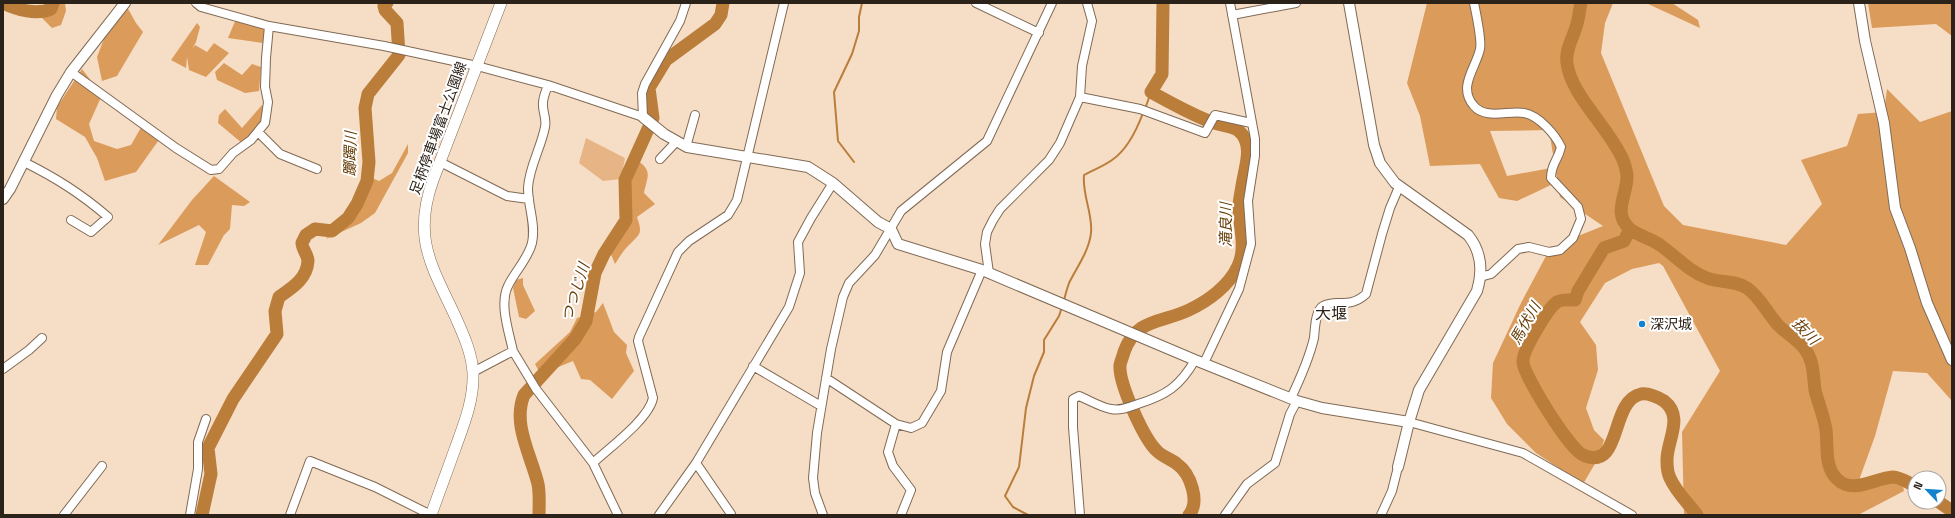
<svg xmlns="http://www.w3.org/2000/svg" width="1955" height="518" viewBox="0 0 1955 518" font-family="'Space Grotesk','Noto Sans JP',sans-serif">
<rect width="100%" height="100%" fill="#f6ddc5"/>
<path fill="#e7b585" d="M586,138L625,158L621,179L603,181L579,163Z"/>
<path fill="#db9c5b" d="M55,3H65L66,11L61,25L52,28L41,17L55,8Z
M1427,3H1613L1605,23L1601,53L1664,206L1683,225L1786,245L1822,204L1801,160L1847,146L1858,114L1884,112L1887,89L1920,122L1952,111V401L1927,373L1893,371L1875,436L1858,483L1890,479L1903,486L1904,491L1858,515H1684L1682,432L1720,371L1663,266L1659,263L1632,269L1605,283L1580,322L1596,345L1598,370L1586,408L1594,430L1604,440L1599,457L1583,484L1536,453L1507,424L1491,398L1493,363L1521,303L1546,256L1573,238L1603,226L1560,197L1549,130L1490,131L1507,176L1551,168L1553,184L1517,201L1499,198L1480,164L1430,166L1420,116L1407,83Z
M1646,3H1672L1698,20L1700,28Z
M1868,3H1952V36L1936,24L1872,28Z
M127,7L136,23L143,32L117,76L102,81L97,57L112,18Z
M236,19L266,27L263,43L228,38Z
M197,23L200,27L196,42L192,49L195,45L207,52L214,43L229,53L206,77L189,70L187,57L186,68L171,60Z
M224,63L242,75L252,64L261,67L259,91L245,93L217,80L215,72Z
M82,69L102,95L89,124L94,141L117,149L131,145L143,124L161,137L136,172L105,181L97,158L85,137L56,119L57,107Z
M262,105L267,116L243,144L218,123L219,115L225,109L242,128Z
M408,144V153L375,213L361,223L326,239L372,178L379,181L392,173Z
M638,161C653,171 647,177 644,193L655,204L637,217C643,235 640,233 628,246C623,251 619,258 615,264L610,252L625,208L624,182Z
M214,176L250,202L244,206L232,205L230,229L224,235L208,265H195L206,232L199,225L158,245L192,200Z
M523,278V285L535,311L526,319L519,317L513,288L516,280Z
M603,303L614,332L627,345L626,353L634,371L612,399L590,380L581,379L573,361L556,368L544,381L535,364L570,332L577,318L596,312Z"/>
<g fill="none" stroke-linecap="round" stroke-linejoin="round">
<path stroke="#ba7d3a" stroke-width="2" d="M1145,109L1151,92
M854,162L838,141L834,92L852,54L859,31V17L862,3
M1064,301C1065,295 1067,289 1069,283C1077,267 1089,251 1091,233C1093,213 1082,196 1084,175C1093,170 1104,166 1112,160C1127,150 1137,129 1143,113
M1028,515L1013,507L1005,496L1019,467L1026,408L1034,376L1044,352V340L1059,316L1062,307"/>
<path stroke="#ba7d3a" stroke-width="13" d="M3,3C17,10 37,15 51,9L53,3
M1163,3L1162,74L1151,92C1171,103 1192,115 1214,123C1222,126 1232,125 1239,131C1255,145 1244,169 1242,186C1241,193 1239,200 1239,207C1239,227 1247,247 1238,266C1229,286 1208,301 1189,310C1162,323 1136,318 1124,352C1123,357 1120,362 1120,366C1119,384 1144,439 1157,451C1163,457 1171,459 1177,464C1191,474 1200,502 1189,515
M1581,3C1579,11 1579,19 1576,27C1573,38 1565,50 1567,63C1571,96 1609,127 1623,160C1625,165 1627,172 1627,177C1627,195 1612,214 1630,229C1638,236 1651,238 1660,245C1676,256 1688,271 1707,278C1720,283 1735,280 1747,288C1761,298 1767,313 1778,325C1786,333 1797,339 1804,348C1814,360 1813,375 1815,390C1818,403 1824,416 1826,430C1828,445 1824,467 1837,479C1853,495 1875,478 1893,477C1900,477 1909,483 1915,486
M1630,229L1624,241L1604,248L1578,291L1575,300C1570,300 1562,299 1557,302C1548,308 1522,351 1523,362C1524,376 1570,450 1583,455C1623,472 1609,401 1641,394C1648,393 1658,397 1664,401C1685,417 1666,442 1667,461C1667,466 1668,474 1670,478C1676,492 1689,504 1697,515
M1939,502L1952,511
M202,515L211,474L208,448L233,399L277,334L275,311L279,297C292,288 307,279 308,261C308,255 302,249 302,243L306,235L315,229L332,231L348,218L357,204L367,181L369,162L365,108L368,94L399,55L397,23L385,10L384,6L387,3
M539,515C539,505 540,494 538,484C531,455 512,424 524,395L575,339L586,321L595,273L604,254L626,220L625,180L653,118L649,88L666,60L715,24L721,15L723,3"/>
<g stroke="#806a55" stroke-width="10">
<path id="minor" d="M196,3L201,7L269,26L384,46L477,66L548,85L643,117L642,93L645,84L680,21L686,3
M976,3L1039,33
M1474,3C1476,13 1482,40 1480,49C1476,68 1457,87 1474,106C1486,120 1509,110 1524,113C1539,116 1555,134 1561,147C1558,161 1551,163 1551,178L1578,207L1581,219L1573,238L1560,250L1549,252L1529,247L1518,249L1491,274L1480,277
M1232,15L1296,3
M71,72L176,148L211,170L219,169L233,153L251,140L265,123L268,102L265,87L266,58L269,26
M1080,97L1140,109L1205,133L1215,115L1251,123
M258,132L280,154L317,169
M686,147L695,115
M660,159L676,142
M24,162C56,178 80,193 108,217L91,232L71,220
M440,162L507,196L529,199
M989,273L985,244L987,232L993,220L1000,209L1049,160L1060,143L1080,97L1082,66L1092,21L1087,3
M513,351C509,332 499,304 508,286C515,271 528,259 532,243C536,224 528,207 528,188C529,167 541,148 545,127C547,118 542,111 543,103C543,97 546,91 548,85
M1204,363L1239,289L1251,244L1248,201L1255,156V139L1230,3
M753,366L821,406
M3,369L29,350L42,338
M473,372L513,351L536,389L593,463L618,515
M826,378L896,424L888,452L893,466L911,490L901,515
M1291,398C1300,379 1309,359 1314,338C1315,329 1315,311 1323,306C1337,298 1348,310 1366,294L1382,234L1390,208L1399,187
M1409,422L1523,453L1632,515
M896,424L911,428L922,423L941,391L947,352L982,270
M593,463C609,448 649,419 653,398L638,341L639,337L678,252L689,241L728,215L737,200L784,3
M696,463L731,514L730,515
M64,515L102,466
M190,515L198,469V442L206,419
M290,515L310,461L375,487L431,515
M659,515L696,463L789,307L800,273L798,242L811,218L833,183
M823,515L815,493L813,478L817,433L831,349L843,297L849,283L875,255L901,211L987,141L1052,3
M1080,515L1073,427V399L1079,396C1089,400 1100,407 1111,409C1121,411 1129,407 1138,404C1167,395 1180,386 1195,360
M1225,515L1247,484L1275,463L1290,414L1297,401
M1381,515L1392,491L1398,467"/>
</g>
<g stroke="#806a55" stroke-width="12">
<path id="tertiary" d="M1349,3L1374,145L1380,163L1395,183L1468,235C1481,251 1483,271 1477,291L1419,390L1409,422L1398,467
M1859,3L1865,41L1884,123L1895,208L1910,248L1927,303L1952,360
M643,117L664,134L687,147L808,167L833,183L878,222L891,229L898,244L982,270L1195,360L1297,401L1322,408L1409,422
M3,199L10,189L57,95L71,72L125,3"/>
</g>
<g stroke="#806a55" stroke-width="12">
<path id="secondary" d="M431,515C439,493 447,471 455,449C464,424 474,400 473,373C472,354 464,336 456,318C432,266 412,239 433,180L501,3"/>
</g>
<use href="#minor" stroke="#fff" stroke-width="8"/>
<use href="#tertiary" stroke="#fff" stroke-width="10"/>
<use href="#secondary" stroke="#fff" stroke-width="11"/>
</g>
<circle fill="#1283cc" stroke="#fff" stroke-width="1.5" cx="1642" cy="324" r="4"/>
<g text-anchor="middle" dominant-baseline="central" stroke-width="4" stroke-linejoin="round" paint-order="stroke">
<g font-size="14" fill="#2b2219" stroke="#fff">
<text transform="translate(438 128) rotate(-70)">足柄停車場富士公園線</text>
</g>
<g font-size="14" fill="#2b2219" stroke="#fff" text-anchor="start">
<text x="1650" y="324">深沢城</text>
</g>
<g font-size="15" font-style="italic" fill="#663d07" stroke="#fff">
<text transform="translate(350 154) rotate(-89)">躑躅川</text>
<text transform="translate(1225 225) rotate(-90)">滝良川</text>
<text transform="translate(575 292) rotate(-72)">つつじ川</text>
<text transform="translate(1525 323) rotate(-60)">馬伏川</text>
<text transform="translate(1806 331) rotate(46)">抜川</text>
</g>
<g font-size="16" fill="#2b2219" stroke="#fff">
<text x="1331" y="313">大堰</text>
</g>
</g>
<rect width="1955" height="518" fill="none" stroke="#2b2219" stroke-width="8"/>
<g transform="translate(1927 490) rotate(295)"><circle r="19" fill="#ffffff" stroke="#aaa7a3"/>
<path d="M0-3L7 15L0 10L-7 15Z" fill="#1283cc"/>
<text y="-6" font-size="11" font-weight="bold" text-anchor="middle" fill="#2b2219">N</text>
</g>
</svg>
